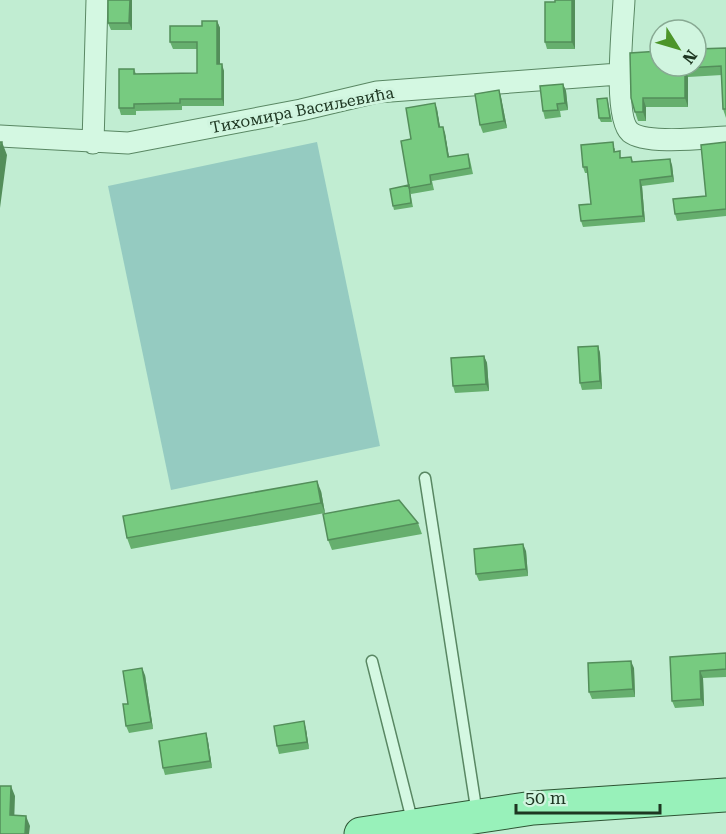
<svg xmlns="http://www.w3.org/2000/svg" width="726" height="834" viewBox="0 0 726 834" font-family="'Roboto Serif',serif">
<rect width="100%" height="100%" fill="#c1edd2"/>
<path fill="#95cbc1" d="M317,142L380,446L171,490L108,186Z"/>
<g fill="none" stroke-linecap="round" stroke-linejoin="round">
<g stroke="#598763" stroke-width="13">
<path id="service" d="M425,478L477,814
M372,661L413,824"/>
</g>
<g stroke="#598763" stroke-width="23">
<path id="minor" d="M624,0C623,24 613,117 630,132C646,145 705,138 726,137
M0,136L128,143L301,110L377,92L619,74
M93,143L97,0"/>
</g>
<g stroke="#2d5433" stroke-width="35">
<path id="primary" d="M361,834L533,808L726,795"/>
</g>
<use href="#service" stroke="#d4f8e2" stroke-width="10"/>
<use href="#minor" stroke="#d4f8e2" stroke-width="21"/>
<use href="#primary" stroke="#98f1ba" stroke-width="33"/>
</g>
<path fill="#66af6e" d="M108,0H132V30H111L108,23Z
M575,0V49H547L545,42L555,2Z
M217,21L220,28V64L224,71V106H182V110L136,111V115H121L119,108L134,69L136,74L197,73V49H173L170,42L202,26Z
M726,48V118L723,109L722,75L688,77V107H646V121H638L635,112L630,53Z
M563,84L566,91L568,110L560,111L561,117L545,119L543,111Z
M499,90L501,97L507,128L483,133L480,125Z
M608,102L612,122H601L599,118Z
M437,109L440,127L445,133L449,157L468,154L470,160L473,174L432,181L434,190L411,194L410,192L413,207L394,210L393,206L408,185L411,139Z
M726,142V216L677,221L675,214L706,196Z
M615,148V152L622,158L631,157L633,162L672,165L674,182L642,186L645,222L583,227L581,221L591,204L588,173H585L583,167Z
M598,346L600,353L602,389L582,390L580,383Z
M484,356L487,363L489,391L455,393L453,386Z
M321,491L325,513L131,549L127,538Z
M418,523L422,534L332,550L328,540Z
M526,551L528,576L479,581L476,574Z
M726,653V677L703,678L704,706L675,708L672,701L670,657Z
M634,668L635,697L592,699L589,692Z
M145,675L153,729L129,733L126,726L128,704Z
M306,729L309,749L279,754L277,746Z
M206,733L208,741L212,768L165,775L163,768Z"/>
<path fill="#538e5a" d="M130,0H132V30L129,23Z
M572,0H575V49L572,42Z
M217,21L220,28V71L217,64Z
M222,64L224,71V106L222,99Z
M685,68L688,77V107L685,98Z
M563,84L566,91L568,110L565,103Z
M499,90L501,97L507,128L504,121Z
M643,98L646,107V121L643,112Z
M435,103L437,109L441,133L439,127Z
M443,127L445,133L450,163L448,157Z
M2,142L7,155L0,208V159Z
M670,159L672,165L674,182L672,176Z
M640,180L642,186L645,222L643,216Z
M598,346L600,353L602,389L600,381Z
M484,356L487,363L489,391L486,384Z
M317,481L321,491L325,513L321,503Z
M523,544L526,551L528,576L526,569Z
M631,661L634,668L635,697L633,689Z
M142,668L145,675L153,729L151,722Z
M700,671L703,678L704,706L701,699Z
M304,721L306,729L309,749L307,742Z
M206,733L208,741L212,768L210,761Z
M11,786L15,796L14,825L10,815Z
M26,816L30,826L29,834H25Z"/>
<path fill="#77cb80" stroke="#538e5a" stroke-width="1.5" d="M108,0H130L129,23H108Z
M555,0H572V42H545V2H555Z
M202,21H217V64H222V99H180V103L134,104V108H119V69H134V74L197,73V42H170V26H202Z
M726,48V109H723L721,66L685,68V98H643V112H635L631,98L630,53L660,51V66H696V49Z
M563,84L565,103L557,104L558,110L543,111L540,86Z
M499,90L504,121L480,125L475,94Z
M607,98L610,118H599L597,99Z
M435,103L439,127H443L448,157L468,154L470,168L430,175L431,184L409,188L401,141L411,139L406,108Z
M0,142H2L0,159Z
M613,142L614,152L620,151V158L631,157L632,162L670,159L672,176L640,180L643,216L581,221L579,205L591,204L587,167H583L581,145Z
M726,142V209L675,214L673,199L706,196L701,145Z
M409,185L411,203L393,206L390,189Z
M598,346L600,381L580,383L578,347Z
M484,356L486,384L453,386L451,358Z
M317,481L321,503L127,538L123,516Z
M399,500L418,523L328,540L323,514Z
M523,544L526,569L476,574L474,549Z
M726,653V669L700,671L701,699L672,701L670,657Z
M631,661L633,689L589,692L588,663Z
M142,668L151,722L126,726L123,704H128L123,671Z
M304,721L307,742L277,746L274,726Z
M206,733L210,761L163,768L159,741Z
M0,786H11L10,815L26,816L25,834H0Z"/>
<g text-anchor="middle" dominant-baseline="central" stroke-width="6" stroke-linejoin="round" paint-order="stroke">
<g font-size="16" fill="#1d3621" stroke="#d0f5df">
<text transform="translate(302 110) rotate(-11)">Тихомира Васиљевића</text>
</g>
</g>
<g transform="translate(678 48) rotate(127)"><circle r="28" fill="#d0f5df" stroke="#88a993" stroke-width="1.5"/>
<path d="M0-4.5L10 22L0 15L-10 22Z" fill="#4c9529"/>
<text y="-9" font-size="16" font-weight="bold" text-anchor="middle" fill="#1d3621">N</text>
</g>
<path d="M516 804v9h144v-9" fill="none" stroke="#1d3621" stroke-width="3"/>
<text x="525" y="804" font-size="18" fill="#1d3621" stroke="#d0f5df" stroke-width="4.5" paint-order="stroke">50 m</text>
</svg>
